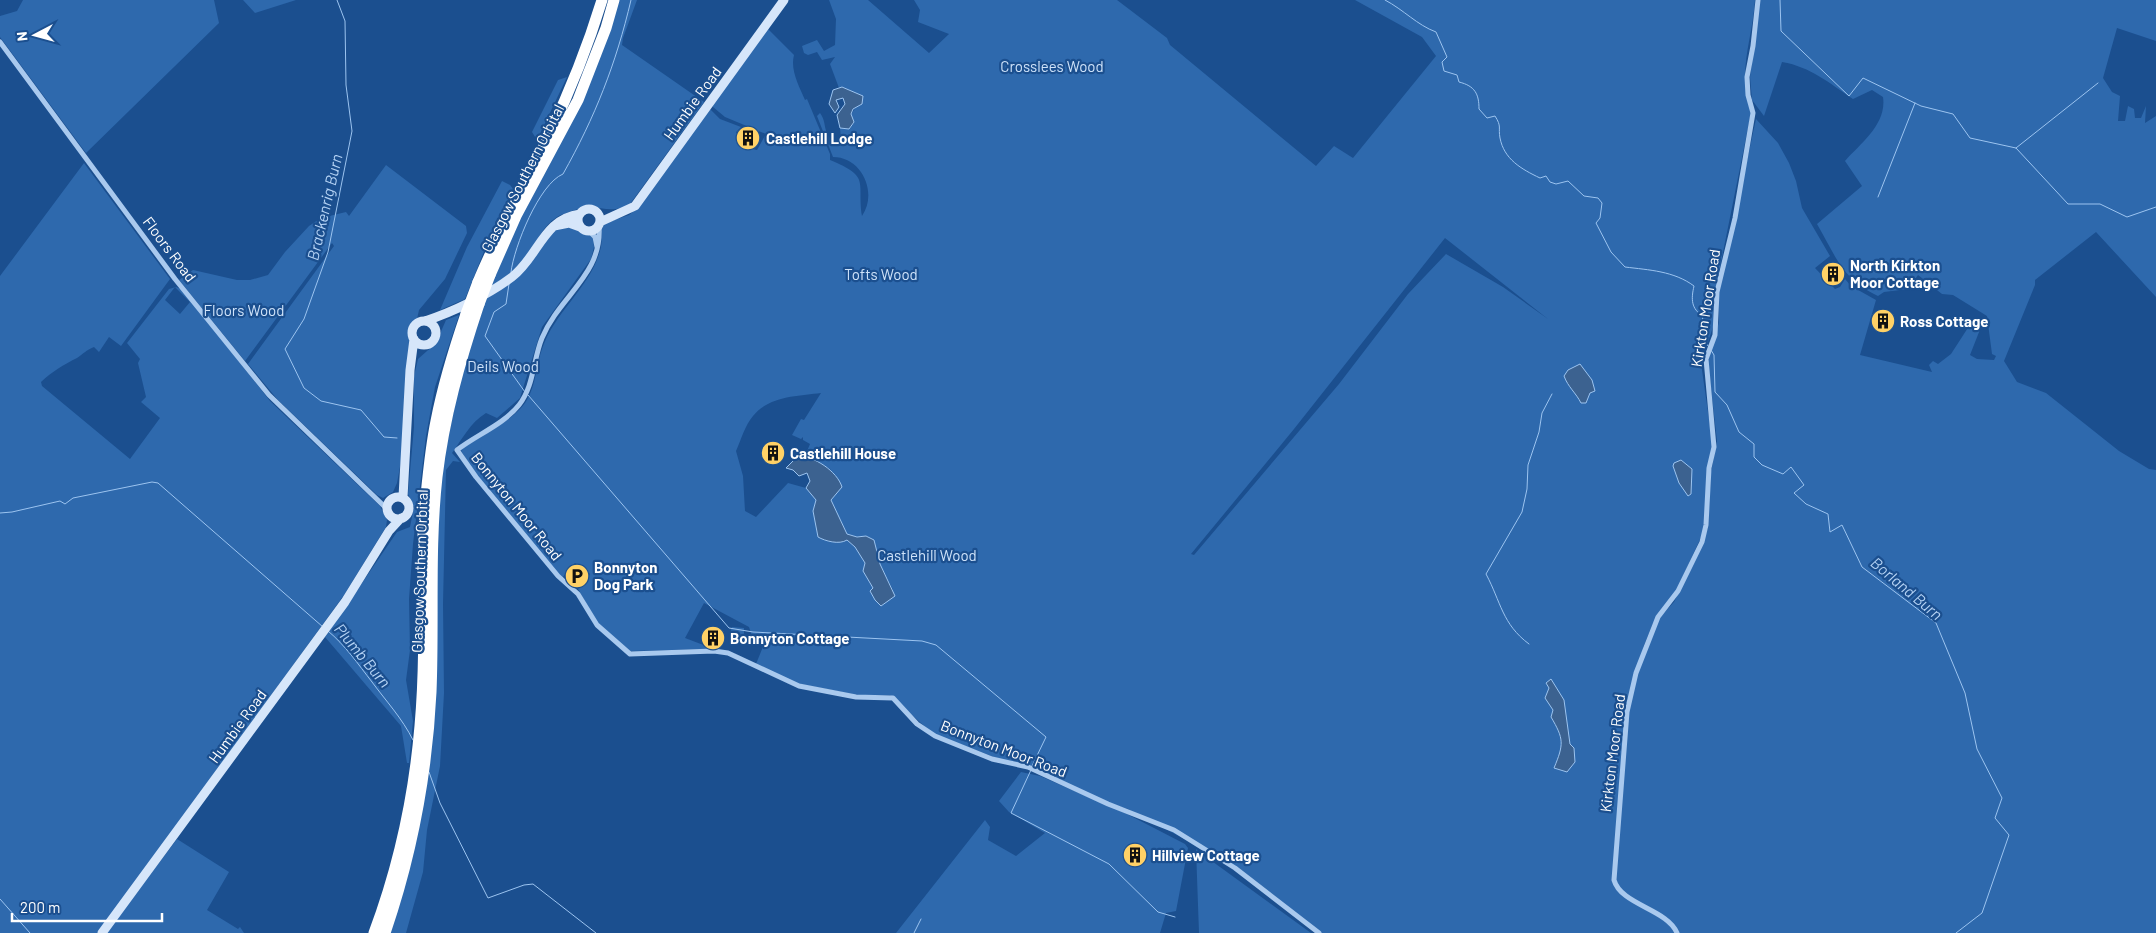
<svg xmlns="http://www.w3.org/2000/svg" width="2156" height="933" viewBox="0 0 2156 933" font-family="Barlow,sans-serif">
<rect width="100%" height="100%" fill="#1b4f8f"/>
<path fill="#2e69ad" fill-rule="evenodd" d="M23,0H214L219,23L86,153L0,37V16L17,11Z
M243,0H296L255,13Z
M618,0H637L623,38L622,45L704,102L630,204C614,213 605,208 589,207C585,206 561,214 557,217C542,226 536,244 527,257C518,269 504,278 491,286L504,252Z
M829,0H868L929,53L949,34L918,22L920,10L914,0H1117L1167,38L1170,45L1316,166L1334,146L1353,158L1436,56L1422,37L1355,0H1755C1752,43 1737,69 1751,113L1713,302L1714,324L1701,363L1713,447L1703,533L1675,593L1653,623L1643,648L1661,616L1674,602L1700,550L1708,528L1711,472L1717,441L1708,362L1719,322V290L1756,119L1778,143L1789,163L1796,181L1802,208L1830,256L1815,268L1835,289L1840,287L1845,279L1851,286L1876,300L1860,355L1932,372L1929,365L1933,361L1938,364L1951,354L1973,320L1981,327L1970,355L1977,359L1994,360L1996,356L1992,354L1987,316L1953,295L1942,294L1918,275L1908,289L1884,292L1878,296C1841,278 1837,258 1817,224L1862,186L1845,161C1861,143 1887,124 1883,97L1872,90L1853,99C1829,83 1811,67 1782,62L1764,116L1752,100L1750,77L1760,0H2156V41L2117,28L2103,78L2112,92L2120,96L2118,121H2125L2128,106L2134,109L2135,118H2141L2146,106L2145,123L2156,116V297L2096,232L2035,280V285L2004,361L2017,382L2046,393L2119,451L2149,469L2156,470V933H1321L1239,868L1128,809L1106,802L1025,763L999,759L932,733L890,695H858L794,683L756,664L767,637L752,636L749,627L704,603L685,638L714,649L630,651L598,624L578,589L590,574L575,563L562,578L479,479L461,451L463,448C482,436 504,425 520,409C536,393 535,369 542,349C554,313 588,289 599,254C603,244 601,234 602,224L629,215L636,209L709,108L720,119L741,127L736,132C740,140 748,149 757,150L766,134L725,117L713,107L712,103L767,28L794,55C790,70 799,86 805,100L807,99L830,154V160C871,177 857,181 862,216C878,193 862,157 833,157L817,116L820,113C828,124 821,131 835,143L841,140L840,128L849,129L854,123L851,115L862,96L842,87L839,88L830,64L835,57L822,60L817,52L808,55L804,53L802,46L817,40L824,51L835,45L836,19ZM1445,238L1548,319L1503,287L1446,254L1408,294L1339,384L1194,555L1191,554L1294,429ZM821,393L804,420L801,419L792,435L801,439L803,437V440L810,444L805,456L830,469L841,487L831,500L847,534L857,537L866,536L874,540L880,564L893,590L875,600L870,591L873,588L863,571L865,563L855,547L847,540L833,542L818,537L813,511L816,500L806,488L788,483L756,517L745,511L743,476L736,451C741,440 745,425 753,416C769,396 798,396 821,393Z
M567,77L537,140L532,132L558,80Z
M84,163L170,279L121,346L109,337L99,352L94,347C86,350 83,354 77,358C63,365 53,371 41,382L42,386L130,459L160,418L141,402L146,397L138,363L140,359L127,343L169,289L176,287L183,290L270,401L380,506L387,520L386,527L344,595L98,933H0V276ZM175,287L190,302L180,314L165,300Z
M386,165L466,226L467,233L445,279L419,310L417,319L411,328L412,343L402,456L397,483L393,492L383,498L377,495L278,400L248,364L334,246L332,243L245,361L179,280L193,270L237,280H250L268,275L285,252L309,226L321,218L346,212L349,216Z
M502,181L510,185L514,190L489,239L465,299L440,310L467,247Z
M566,225L593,237L594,247L591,259L542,327L520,398L497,418L486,413C470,423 463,438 452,453L460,462L453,461L446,470L443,604L444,693L440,766L427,830L423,872L406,933H388L402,895L439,483L465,356L488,294L505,286L552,230Z
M459,315L435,387L426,436L413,544L409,599L410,650L406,680L413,721L409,763H407L401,726L325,637L397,532L410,527L414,507L408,494L414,427V376L418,359L436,343L446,320Z
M732,627L744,628V636L734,645L731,643L730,633Z
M1021,772L1040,776L1125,813L1185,844L1188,848L1176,911L1166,913L1160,933H896L985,820L990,827L988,840L1016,856L1045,833L1009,812L999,801Z
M177,839L229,872L207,910L238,929L240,927L244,933H106Z
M1196,849L1198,851L1311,933H1199Z"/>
<path fill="#3c6290" stroke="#9cc4f0" d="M842,87L863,96L862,104L853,109L851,114L854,122L849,129L840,128L837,115L845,104L843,98L836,100L839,107L835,113L829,104L833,90Z
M1580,364L1592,380L1595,391L1590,393L1586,403H1581C1576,393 1568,387 1564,376L1568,370Z
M798,456C814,456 837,471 842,487L831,500L847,534L857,537L866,536L874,540L880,564L895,596L881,606L875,600L870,591L873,588L863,571L865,563L855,547L847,540C839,545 825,541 818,537L813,511L816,500L806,488L810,481L807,473L799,476L793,470L786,468Z
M1681,460L1692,469L1691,494L1688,496L1679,483L1673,466L1674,463Z
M1551,679L1564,700L1570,744L1574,748L1575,762L1567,772L1554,768C1564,744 1564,739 1551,717L1553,710L1545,698L1549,688L1546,683Z"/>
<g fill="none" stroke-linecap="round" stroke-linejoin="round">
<path stroke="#9cc4f0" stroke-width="1" d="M337,0L345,21L346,85L352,131L328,252L304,319L285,349L304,388L321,401L361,410L384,437L397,438
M1385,0C1404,10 1417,25 1436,32L1447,57L1442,62L1444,71L1457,75L1459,82C1475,86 1479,94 1479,109L1487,118L1495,116C1502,127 1498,127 1500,138C1504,159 1521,169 1540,178L1546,176L1550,182L1556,184L1568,181L1584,196L1598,198L1602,203L1600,218L1596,223L1611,252L1625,267C1649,270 1674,271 1694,286C1691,299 1691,309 1703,316L1700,336L1709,347
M1780,0L1781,31L1849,96L1863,78L1921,106L1953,114L1970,138L2016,148L2068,204H2100L2127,217L2156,207
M2016,148L2098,83
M1878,197L1915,103
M511,272C514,247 539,184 563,174C595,117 616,64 631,0
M509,284L506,304L494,312L485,336L525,392
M1711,350L1714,355L1715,392L1727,405L1739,432L1754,444V457L1762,465L1783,474L1791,467L1804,485L1794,493L1806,504L1828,514L1830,532L1842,525L1862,567L1936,623L1965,693L1977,749L2002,798L1995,818L2009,835L1982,913L1956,933
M528,395L729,628L753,632L922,641L936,645L1046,737L1032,766
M0,513L12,512L60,501L65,504L73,498L152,482L158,483L323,627
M328,631C345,645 358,664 372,682C386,701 402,718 413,740
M1529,644C1502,624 1501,602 1486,574L1522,512L1527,489L1528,465L1539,432L1542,413L1552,394
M1031,770L1011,813L1109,864L1158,912L1175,917
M429,772L440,803L488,898L524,885L533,884L596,933
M0,899L30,933
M914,933L921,919"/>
<path stroke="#a9c9ee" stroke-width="5" d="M0,42L175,279L269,395L386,508
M599,225C603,275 560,295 542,338C533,360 534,386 519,405C503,425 476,435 457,450L476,477L558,576L578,594L597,625L630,654L714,651L728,653L799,686L856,697L893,698L917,724L935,736L992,759L1028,767L1108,804L1174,830L1235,868L1319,933
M589,231L595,237L597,247
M1677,933C1667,909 1621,905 1614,880L1627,712L1636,673L1658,617L1678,591L1702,542L1706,525L1709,468L1714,447L1706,359L1715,335L1717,292L1735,218L1753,113L1748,95L1747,77L1753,46L1758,0"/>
<path stroke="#d6e6fa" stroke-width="9" d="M578 220a11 11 0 1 1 22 0a11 11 0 1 1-22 0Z
M600,222L635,206L784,0
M554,226L569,223L580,227
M425,321C453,312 488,295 512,277C539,256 543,219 580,214
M412 333a12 12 0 1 1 24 0a12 12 0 1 1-24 0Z
M387 508a11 11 0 1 1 22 0a11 11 0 1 1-22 0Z
M403,497L410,370L414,339
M102,933L345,602L389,531L401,518"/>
<path stroke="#fff" stroke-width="11" d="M490,275L516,216L578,100L606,28L614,0
M478,282C499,231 526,184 549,135C570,91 588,46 602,0
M374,933C399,866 414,797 420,726C426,659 423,591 423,524C427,490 429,455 436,421C443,385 454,349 466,314
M385,933C412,854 427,775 431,692C434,620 429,549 437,477C444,417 460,361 479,304"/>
<path stroke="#fff" stroke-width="11" d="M479,304L490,275
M466,314L478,282"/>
</g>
<defs>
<g id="building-disc" transform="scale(1.25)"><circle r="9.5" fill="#ffd166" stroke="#1b4f8f"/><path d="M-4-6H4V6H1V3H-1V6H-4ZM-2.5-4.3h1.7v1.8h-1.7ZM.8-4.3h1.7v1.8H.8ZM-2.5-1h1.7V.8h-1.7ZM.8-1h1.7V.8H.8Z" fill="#111"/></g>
<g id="parking-disc" transform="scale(1.25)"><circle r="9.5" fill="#ffd166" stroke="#1b4f8f"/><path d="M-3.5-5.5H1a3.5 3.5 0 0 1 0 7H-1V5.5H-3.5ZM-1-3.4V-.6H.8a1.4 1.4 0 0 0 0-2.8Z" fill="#111"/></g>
</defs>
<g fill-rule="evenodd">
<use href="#building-disc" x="748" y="138"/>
<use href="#building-disc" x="1833" y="274"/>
<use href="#building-disc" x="1883" y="321"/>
<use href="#building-disc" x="773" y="453"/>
<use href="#parking-disc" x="577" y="576"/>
<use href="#building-disc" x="713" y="638"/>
<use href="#building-disc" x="1135" y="855"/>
</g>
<g text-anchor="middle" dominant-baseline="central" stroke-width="4.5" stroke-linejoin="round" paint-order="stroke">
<g font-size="15" fill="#cfe3fa" stroke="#1b4f8f">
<text x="1052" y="66">Crosslees Wood</text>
<text x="881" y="274">Tofts Wood</text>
<text x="244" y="310">Floors Wood</text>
<text x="503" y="366">Deils Wood</text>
<text x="927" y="555">Castlehill Wood</text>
</g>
<g font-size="15" fill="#fff" stroke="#1b4f8f">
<text transform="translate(692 103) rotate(-54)">Humbie Road</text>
<text transform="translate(522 178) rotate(-63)">Glasgow Southern Orbital</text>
<text transform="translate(170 249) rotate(53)">Floors Road</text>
<text transform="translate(1705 308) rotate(-81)">Kirkton Moor Road</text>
<text transform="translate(517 506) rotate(51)">Bonnyton Moor Road</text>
<text transform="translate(419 571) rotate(-88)">Glasgow Southern Orbital</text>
<text transform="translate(237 726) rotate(-54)">Humbie Road</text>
<text transform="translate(1004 748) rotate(21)">Bonnyton Moor Road</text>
<text transform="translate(1612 753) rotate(-83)">Kirkton Moor Road</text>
</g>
<g font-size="15" font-weight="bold" fill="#fff" stroke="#1b4f8f" text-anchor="start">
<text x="766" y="138">Castlehill Lodge</text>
<text x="1850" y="265">North Kirkton<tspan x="1850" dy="17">Moor Cottage</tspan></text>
<text x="1900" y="321">Ross Cottage</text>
<text x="790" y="453">Castlehill House</text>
<text x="594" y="567">Bonnyton<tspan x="594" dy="17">Dog Park</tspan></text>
<text x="730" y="638">Bonnyton Cottage</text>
<text x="1152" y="855">Hillview Cottage</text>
</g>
<g font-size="16" font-style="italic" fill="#b5d3f5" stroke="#1b4f8f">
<text transform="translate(324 207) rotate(-77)">Brackenrig Burn</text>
<text transform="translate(1907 588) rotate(40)">Borland Burn</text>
<text transform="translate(363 655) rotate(50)">Plumb Burn</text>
</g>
</g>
<g transform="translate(35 35) rotate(264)" stroke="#1b4f8f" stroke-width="4" paint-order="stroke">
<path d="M0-4L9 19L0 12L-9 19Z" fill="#ffffff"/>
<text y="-8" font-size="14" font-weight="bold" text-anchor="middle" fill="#ffffff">N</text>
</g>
<path d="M12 913v8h150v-8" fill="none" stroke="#ffffff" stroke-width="2.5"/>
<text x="20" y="913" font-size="15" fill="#ffffff" stroke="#1b4f8f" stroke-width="4" paint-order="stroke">200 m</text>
</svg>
